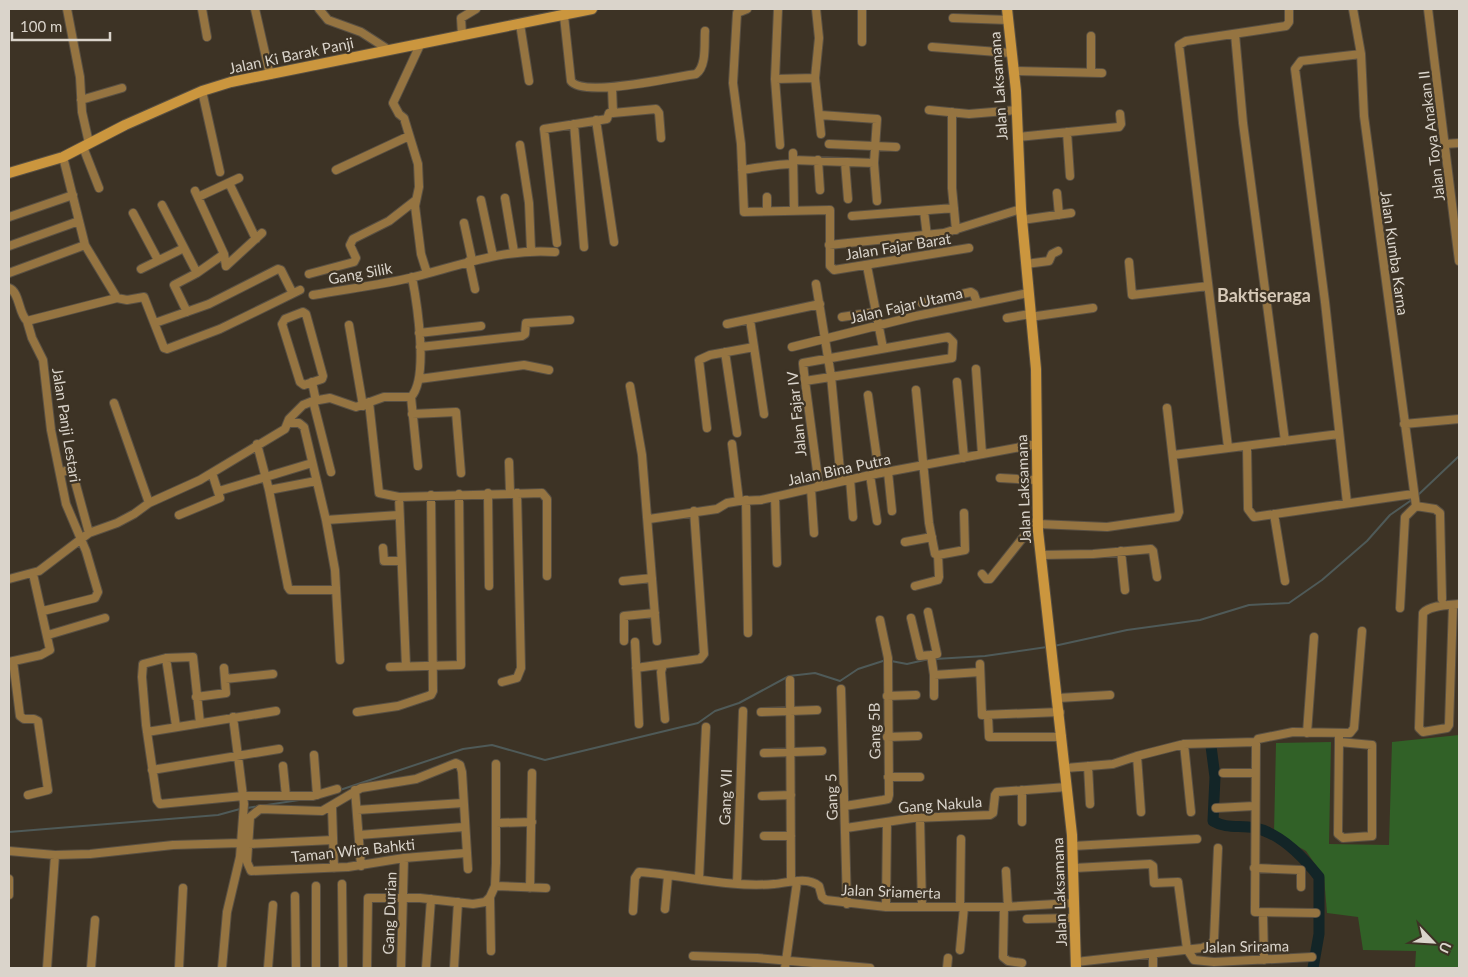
<svg xmlns="http://www.w3.org/2000/svg" width="1468" height="977" viewBox="0 0 1468 977" font-family="Lato,sans-serif">
<rect width="100%" height="100%" fill="#3d3325"/>
<path fill="#316127" d="M1459,735V968H1415L1416,951L1363,950L1358,917L1327,913L1324,877L1306,851L1274,833L1276,743L1331,742L1329,844L1389,845L1392,742Z"/>
<g fill="none" stroke-linecap="round" stroke-linejoin="round">
<path stroke="#4f5a58" stroke-width="2" d="M1417,496L1458,457
M1054,646L1127,630L1200,620L1249,605L1289,603L1322,580L1367,541L1390,515L1413,499
M935,659L985,656L1047,647
M891,661L907,664L929,659
M340,790L463,749L492,745L545,760L698,723L715,711L739,703L789,676L815,673L840,681L858,669L886,660
M247,808L299,800
M9,832L218,815L240,809"/>
<path stroke="#132527" stroke-width="11" d="M1211,746L1215,777L1213,821C1226,829 1240,825 1255,828C1280,833 1304,858 1319,877V934L1313,968"/>
<g stroke="#595043" stroke-width="10">
<path id="street" d="M67,9L80,77L82,112L89,143
M202,9L207,37
M255,9L270,75
M319,9L328,20L361,32L389,50
M747,9L737,13L733,83L741,144L744,212L830,210V266L834,270L969,248
M778,9L775,79L780,145
M816,9L819,38L815,78L821,134
M1353,9L1361,54L1364,116L1416,506
M1428,9L1459,261
M564,16L571,81C583,98 674,77 696,74C707,66 704,43 705,31
M953,18L1008,20
M520,24L529,81
M1235,34L1243,123L1285,441
M462,35L461,18L476,9
M862,42V9
M420,45L393,103L399,114L404,118L418,164L419,187L415,206L421,254L427,273
M932,47L1011,53
M1014,71L1102,73
M1091,72V36
M775,79L815,78
M612,87L613,113L656,109L659,113L661,138
M202,91L220,172
M81,100L122,88
M929,110L969,114L1017,110
M952,112V188L956,230
M820,115L877,119L874,163L877,201
M596,120L614,242
M574,124L584,247
M1067,132L1070,176
M1018,137L1119,127L1121,124L1120,114
M829,144L896,147
M1445,144L1459,143
M520,145L529,203L531,250
M83,147L99,188
M793,153L794,210
M63,157L85,245L117,298
M793,160L874,163
M818,160L820,190
M845,162L848,199
M336,170L409,136
M742,170C759,168 775,164 793,164
M229,183L256,239
M195,191L224,254L226,266
M1057,193L1059,215
M198,197L239,178
M767,197V210
M505,198L514,252
M481,200L493,256
M162,205L197,273L174,285L187,312
M924,211L927,236
M133,213L158,260
M852,216L954,208
M9,217L73,195
M1022,220L1071,213
M464,223L472,260
M557,243L544,129L607,119L609,113L613,112
M829,245L944,233L1021,209
M9,246L79,221
M469,261L475,289
M1129,262L1132,295L1208,286
M1026,264L1049,261L1052,254L1058,251
M226,266L262,233
M867,266L883,348
M141,269L184,248
M9,273L85,245
M197,273L224,254
M309,274L354,262L356,258L350,245L353,239L389,221L416,200
M816,284L831,376L841,481
M9,288C20,292 18,313 27,321
M313,295C346,289 381,285 414,277C461,265 506,248 555,252
M922,303L971,292L974,294L977,303
M303,312L306,314L323,376L322,379L304,385L300,382L282,324L285,319Z
M842,317L875,312
M1030,317L1093,308
M1007,318L1030,314
M750,320L764,414
M155,323L209,304L278,269L281,270L292,292
M727,324L820,304
M349,325L363,406
M419,333L481,326
M420,347L522,336L525,334L526,323L570,320
M792,347L916,316L1028,293
M725,352L737,433
M976,369L982,454
M419,379L524,365L549,370
M805,381L952,358L953,342L948,337L803,363V364L805,381L819,486
M312,382L316,401
M957,382L964,458
M630,386L642,455L657,641
M868,395L879,473
M411,397L418,466
M313,401L331,472
M369,402L379,493L399,497L542,493L547,499V576
M114,403L149,503
M412,414L456,412L461,473
M288,423H299L304,427L326,520L335,570L340,660
M1404,424L1459,419
M707,428L699,360L710,355L754,347
M257,444L269,490L288,587L290,590H336
M732,444L739,501
M1228,447L1179,45L1186,41L1286,26L1289,22V9
M1247,447L1248,509L1254,517L1413,494
M1173,455L1339,434
M509,462L510,492
M888,472L892,511
M60,473L68,470L73,474L89,533
M870,475L877,521
M1000,478L1036,480
M850,479L853,517
M811,489L814,533
M269,490L316,481
M219,491L312,463
M488,493L489,586
M399,497L406,666
M775,497L777,563
M746,500L748,633
M1347,503L1325,302L1295,69L1301,61L1361,54
M1416,506L1435,509L1440,513L1442,599
M1274,514L1285,581
M179,515L220,498L212,473
M649,519L717,509L727,503L739,501L761,500L870,475L1037,444
M326,520L399,515
M1038,524L1107,527L1177,517L1179,512L1167,408
M905,542L932,537
M383,548L384,561H401
M1121,551L1125,590
M938,555L965,550L964,513
M1041,555L1093,554L1151,549L1153,551L1157,577
M982,574L986,579H990L1037,520
M9,579L39,571L89,533L117,523L134,514L149,503L200,480L285,429L289,419L303,405L313,401L330,398L356,407L384,397H411C429,378 417,303 412,277
M623,581L652,578
M915,586L938,580L939,577L938,555L935,554L929,523L916,390
M1453,605L1449,725L1447,728L1423,732L1419,728L1423,613C1430,605 1449,605 1459,604
M1400,608L1405,517L1416,506
M43,611L95,598L98,592L86,551L66,504L51,430L43,360L32,338L27,321L117,298L127,300L144,297L164,348L167,349L220,329L300,290
M928,612L937,654L931,655L934,675
M911,618L920,656L931,655
M48,635L105,618
M624,641V616L655,613
M635,642L639,724
M166,658L176,726
M13,661L20,716L24,719H34L38,721L48,790L28,795
M9,662L41,655L50,650L33,574
M980,664L982,715L1060,712
M663,665L661,672L665,719
M390,667L461,665L459,494
M636,668L700,659L704,654L694,511
M225,679L273,674
M790,680L791,881
M502,682L517,678L521,668L517,493
M841,689L847,904
M887,696L916,695
M934,696V675L980,672
M196,697L226,693L224,668
M1058,698L1110,695
M357,712L398,706L431,695L433,691L431,495
M761,712L817,710
M988,716L989,737H1062
M200,723L193,657L166,658L143,664L142,677L146,725L157,800L160,804L243,796H313L337,789
M147,732L276,711
M1307,733L1314,637
M887,737L918,736
M1256,742L1255,912L1316,913
M1339,742L1338,834L1343,838L1372,836V745L1339,742V733
M1184,744L1191,812
M764,753L822,751
M314,755L317,795
M1137,756L1141,812
M283,766L286,796
M1088,766L1090,804
M1066,768L1113,764L1137,756L1184,744L1256,742L1258,739L1293,732L1350,733L1354,728L1362,631
M152,770L279,749
M1223,773H1255
M888,777H920
M355,790L361,866
M762,796L791,795
M845,806L883,800L888,799L889,795L888,658L880,620
M332,807L334,868
M1216,808L1254,806
M357,810L463,803
M920,818L922,907
M1022,822V790
M496,823L532,822
M846,828L913,818L990,815L993,813L995,795L997,792L1067,787
M359,835L464,827
M764,836H791
M248,844L333,840
M1073,846L1197,839
M9,851L55,855L90,854L173,845L240,843
M466,853L404,858L348,867L251,871L247,862L250,817L260,809L322,811L361,788L416,779L456,763L460,765L462,772L468,869
M1074,868L1150,864L1153,866L1154,883L1178,882L1187,949L1194,960L1214,962L1312,957
M1254,868L1301,870V887
M1006,871L1008,907
M9,879V895
M699,879L706,727
M342,884L343,968
M737,884L743,711
M316,886V968
M495,886L546,888
M530,888L532,773
M295,896L296,968
M490,897L491,951
M886,907L887,822
M960,907L961,839
M1004,907L1003,957L1008,961L1022,963
M665,909L668,876
M633,911L635,878L639,872C684,875 729,888 774,884C787,883 807,876 819,886L822,897L826,900L886,907H1004L1074,903
M1263,913L1264,960
M1027,919L1073,918
M960,950L964,907
M1153,954V968
M693,956L757,958L870,968
M1076,962L1202,948L1212,944L1214,939L1218,848
M47,968L55,855
M91,968L95,920
M179,968L183,888
M222,968L227,912L240,857L244,804L233,717
M268,968L273,905
M367,968L368,898H420L473,904L485,902L490,897L495,886L496,863V764
M401,968L404,858
M426,968L431,899
M454,968L458,902
M785,968L797,882
M947,968L948,958"/>
</g>
<g stroke="#595043" stroke-width="12">
<path id="secondary" d="M1007,9L1016,91L1021,209L1036,369L1038,531L1072,835L1076,968
M9,173L63,157L125,125L202,91L231,82L592,9"/>
</g>
<use href="#street" stroke="#957441" stroke-width="8"/>
<use href="#secondary" stroke="#cb963e" stroke-width="10"/>
</g>
<g text-anchor="middle" dominant-baseline="central" stroke-width="4.5" stroke-linejoin="round" paint-order="stroke">
<g font-size="15" fill="#dad4cb" stroke="#3d3325">
<text transform="translate(291 55) rotate(-12)">Jalan Ki Barak Panji</text>
<text transform="translate(998 86) rotate(-94)">Jalan Laksamana</text>
<text transform="translate(1431 136) rotate(-97)">Jalan Toya Anakan II</text>
<text transform="translate(898 246) rotate(-9)">Jalan Fajar Barat</text>
<text transform="translate(1395 253) rotate(82)">Jalan Kumba Karna</text>
<text transform="translate(360 273) rotate(-10)">Gang Silik</text>
<text transform="translate(906 305) rotate(-13)">Jalan Fajar Utama</text>
<text transform="translate(796 414) rotate(-96)">Jalan Fajar IV</text>
<text transform="translate(67 425) rotate(81)">Jalan Panji Lestari</text>
<text transform="translate(839 469) rotate(-12)">Jalan Bina Putra</text>
<text transform="translate(1023 489) rotate(-92)">Jalan Laksamana</text>
<text transform="translate(874 731) rotate(-91)">Gang 5B</text>
<text transform="translate(725 797) rotate(-88)">Gang VII</text>
<text transform="translate(831 797) rotate(-92)">Gang 5</text>
<text transform="translate(940 804) rotate(-4)">Gang Nakula</text>
<text transform="translate(353 850) rotate(-6)">Taman Wira Bahkti</text>
<text transform="translate(891 891) rotate(2)">Jalan Sriamerta</text>
<text transform="translate(1059 892) rotate(-92)">Jalan Laksamana</text>
<text transform="translate(389 913) rotate(-88)">Gang Durian</text>
<text transform="translate(1246 946) rotate(-1)">Jalan Srirama</text>
</g>
<g font-size="18" font-weight="bold" fill="#d5c8b7" stroke="#3d3325">
<text x="1264" y="295">Baktiseraga</text>
</g>
</g>
<rect width="1468" height="977" fill="none" stroke="#dad4cb" stroke-width="20"/>
<g transform="translate(1433 942) rotate(115)" stroke="#3d3325" stroke-width="4" paint-order="stroke">
<path d="M0-4L9 19L0 12L-9 19Z" fill="#dad4cb"/>
<text y="-8" font-size="14" font-weight="bold" text-anchor="middle" fill="#dad4cb">U</text>
</g>
<path d="M12 32v8h98v-8" fill="none" stroke="#dad4cb" stroke-width="2.5"/>
<text x="20" y="32" font-size="15" fill="#dad4cb" stroke="#3d3325" stroke-width="4" paint-order="stroke">100 m</text>
</svg>
